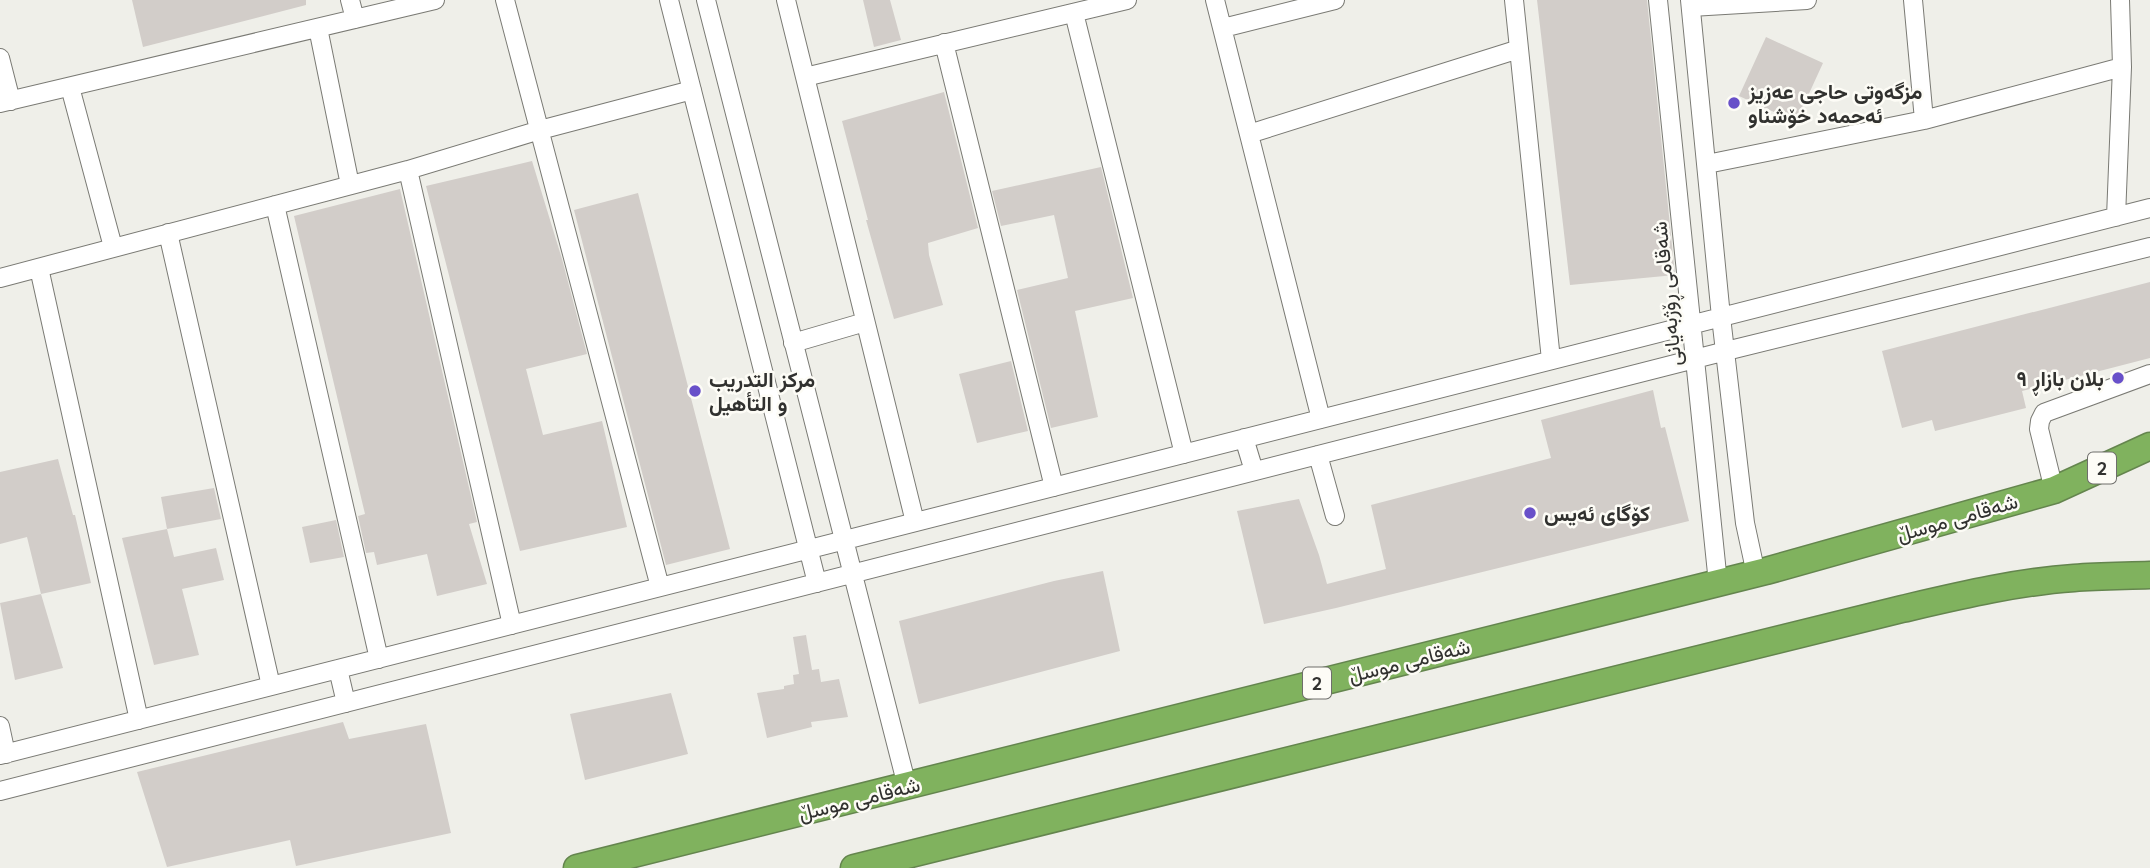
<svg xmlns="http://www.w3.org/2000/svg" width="2150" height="868" viewBox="0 0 2150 868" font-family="Quicksand,Vazirmatn,sans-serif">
<rect width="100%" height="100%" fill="#efefe9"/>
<path fill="#d2cdc9" d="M132,0H306V5L143,47Z
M863,0H890L901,40L874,47Z
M1537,0H1647L1675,275L1570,285Z
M1766,37L1823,63L1796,122L1739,96Z
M944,92L978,228L928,243L929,255L943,305L894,319L866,220H868L842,121Z
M532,161L562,259L587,354L526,369L543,435L602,421L627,527L520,551L426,186Z
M1101,167L1133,298L1075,311L1098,417L1051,428L1017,290L1068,278L1054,215L1001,226L992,191Z
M400,189L477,522L469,524L487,584L437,596L427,554L377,565L374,552L366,553L358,516L365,514L294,216Z
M638,193L730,549L666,565L574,210Z
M2150,282V358L2022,391L2026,408L1935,431L1932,420L1902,428L1882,351Z
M1011,361L1028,431L977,443L959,374Z
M1653,390L1661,428L1665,427L1689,521L1336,608L1264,624L1237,511L1299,499L1319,555L1327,584L1386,569L1371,505L1551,458L1541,420Z
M58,459L73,515H75L91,583L41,594L27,537L0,544V472Z
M214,488L221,519L167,529L161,497Z
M336,520L344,557L310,563L302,527Z
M167,529L174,557L216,548L224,580L182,589L199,655L154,665L122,538Z
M1103,571L1120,651L919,704L899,621L1054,581Z
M41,594L63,668L15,680L0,603Z
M806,635L812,670L819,669L821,682L839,679L848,717L811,722L812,727L767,738L757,693L784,689V686L794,684L793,675L799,674L793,637Z
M671,693L688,754L585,780L570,714Z
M343,722L349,739L426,724L451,833L296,866L290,840L167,867L137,772Z"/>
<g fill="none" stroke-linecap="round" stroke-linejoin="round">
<g stroke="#7a7a74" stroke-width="20">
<path id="minor" d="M350,0L355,19
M505,0L660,587
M669,0L817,583
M706,0L907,786
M786,0L915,522
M1215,0L1321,419
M1514,0L1551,360
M1658,0L1718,583
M1690,0L1721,317L1745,523L1756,574
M1913,0L1924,120
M1691,7L1807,0
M1074,13L1184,454
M318,28L350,185
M1223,28L1335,0
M944,43L1054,487
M0,58L11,101
M805,77L1127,0
M70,87L113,247
M0,103L435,0
M1249,134L1519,49
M1707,164L1924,120L2122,67
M408,170L512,625
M275,205L379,659
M2116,217L2122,67L2120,0
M168,233L271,686
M39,268L139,720
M0,278L408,170L540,130L692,90
M793,343L865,322
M1244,438L1254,471
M1318,455L1335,516
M2054,490L2039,429L2040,421L2044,413L2150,374
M338,669L346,703
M0,726L6,754
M0,755L2150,208
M0,791L1726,351L2150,247"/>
</g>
<g stroke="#64854e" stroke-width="29">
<path id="highway" d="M577,868L1766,571L2054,490L2150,446
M854,868L1902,609C1958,596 2016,582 2074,578C2099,576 2125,576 2150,575"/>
</g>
<use href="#minor" stroke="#fff" stroke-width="18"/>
<use href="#highway" stroke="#80b25e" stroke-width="26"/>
</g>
<g fill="#6850c9" stroke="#fdfcf6" stroke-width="2.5">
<circle cx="1734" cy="103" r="7"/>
<circle cx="2118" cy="378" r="7"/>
<circle cx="695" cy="391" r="7"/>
<circle cx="1530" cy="513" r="7"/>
</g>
<g text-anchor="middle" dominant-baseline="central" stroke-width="5" stroke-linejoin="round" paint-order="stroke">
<g fill="#fdfcf6" stroke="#6e6e6b" stroke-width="2">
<rect x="2088" y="452.5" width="28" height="31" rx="5"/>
<rect x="1303" y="667.5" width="28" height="31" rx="5"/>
</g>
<g font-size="19" font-weight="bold" fill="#31312f">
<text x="2102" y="468">2</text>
<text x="1317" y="683">2</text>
</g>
<g font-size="21" font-weight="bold" fill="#31312f" stroke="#fdfcf6" text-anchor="start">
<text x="1748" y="91">مزگەوتی حاجی عەزیز<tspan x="1748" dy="24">ئەحمەد خۆشناو</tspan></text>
<text x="2104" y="378" text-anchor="end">بلان بازاڕ ٩</text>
<text x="709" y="379">مركز التدريب<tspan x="709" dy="24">و التأهيل</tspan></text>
<text x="1544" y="513">کۆگای ئەیس</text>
</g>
<g font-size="21" fill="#31312f" stroke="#fdfcf6">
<text transform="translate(1666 294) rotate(-96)">شەقامی ڕۆژبەیانی</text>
<text transform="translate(1957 517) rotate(-16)">شەقامی موسڵ</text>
<text transform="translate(1409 660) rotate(-14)">شەقامی موسڵ</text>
<text transform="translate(859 798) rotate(-14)">شەقامی موسڵ</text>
</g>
</g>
</svg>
